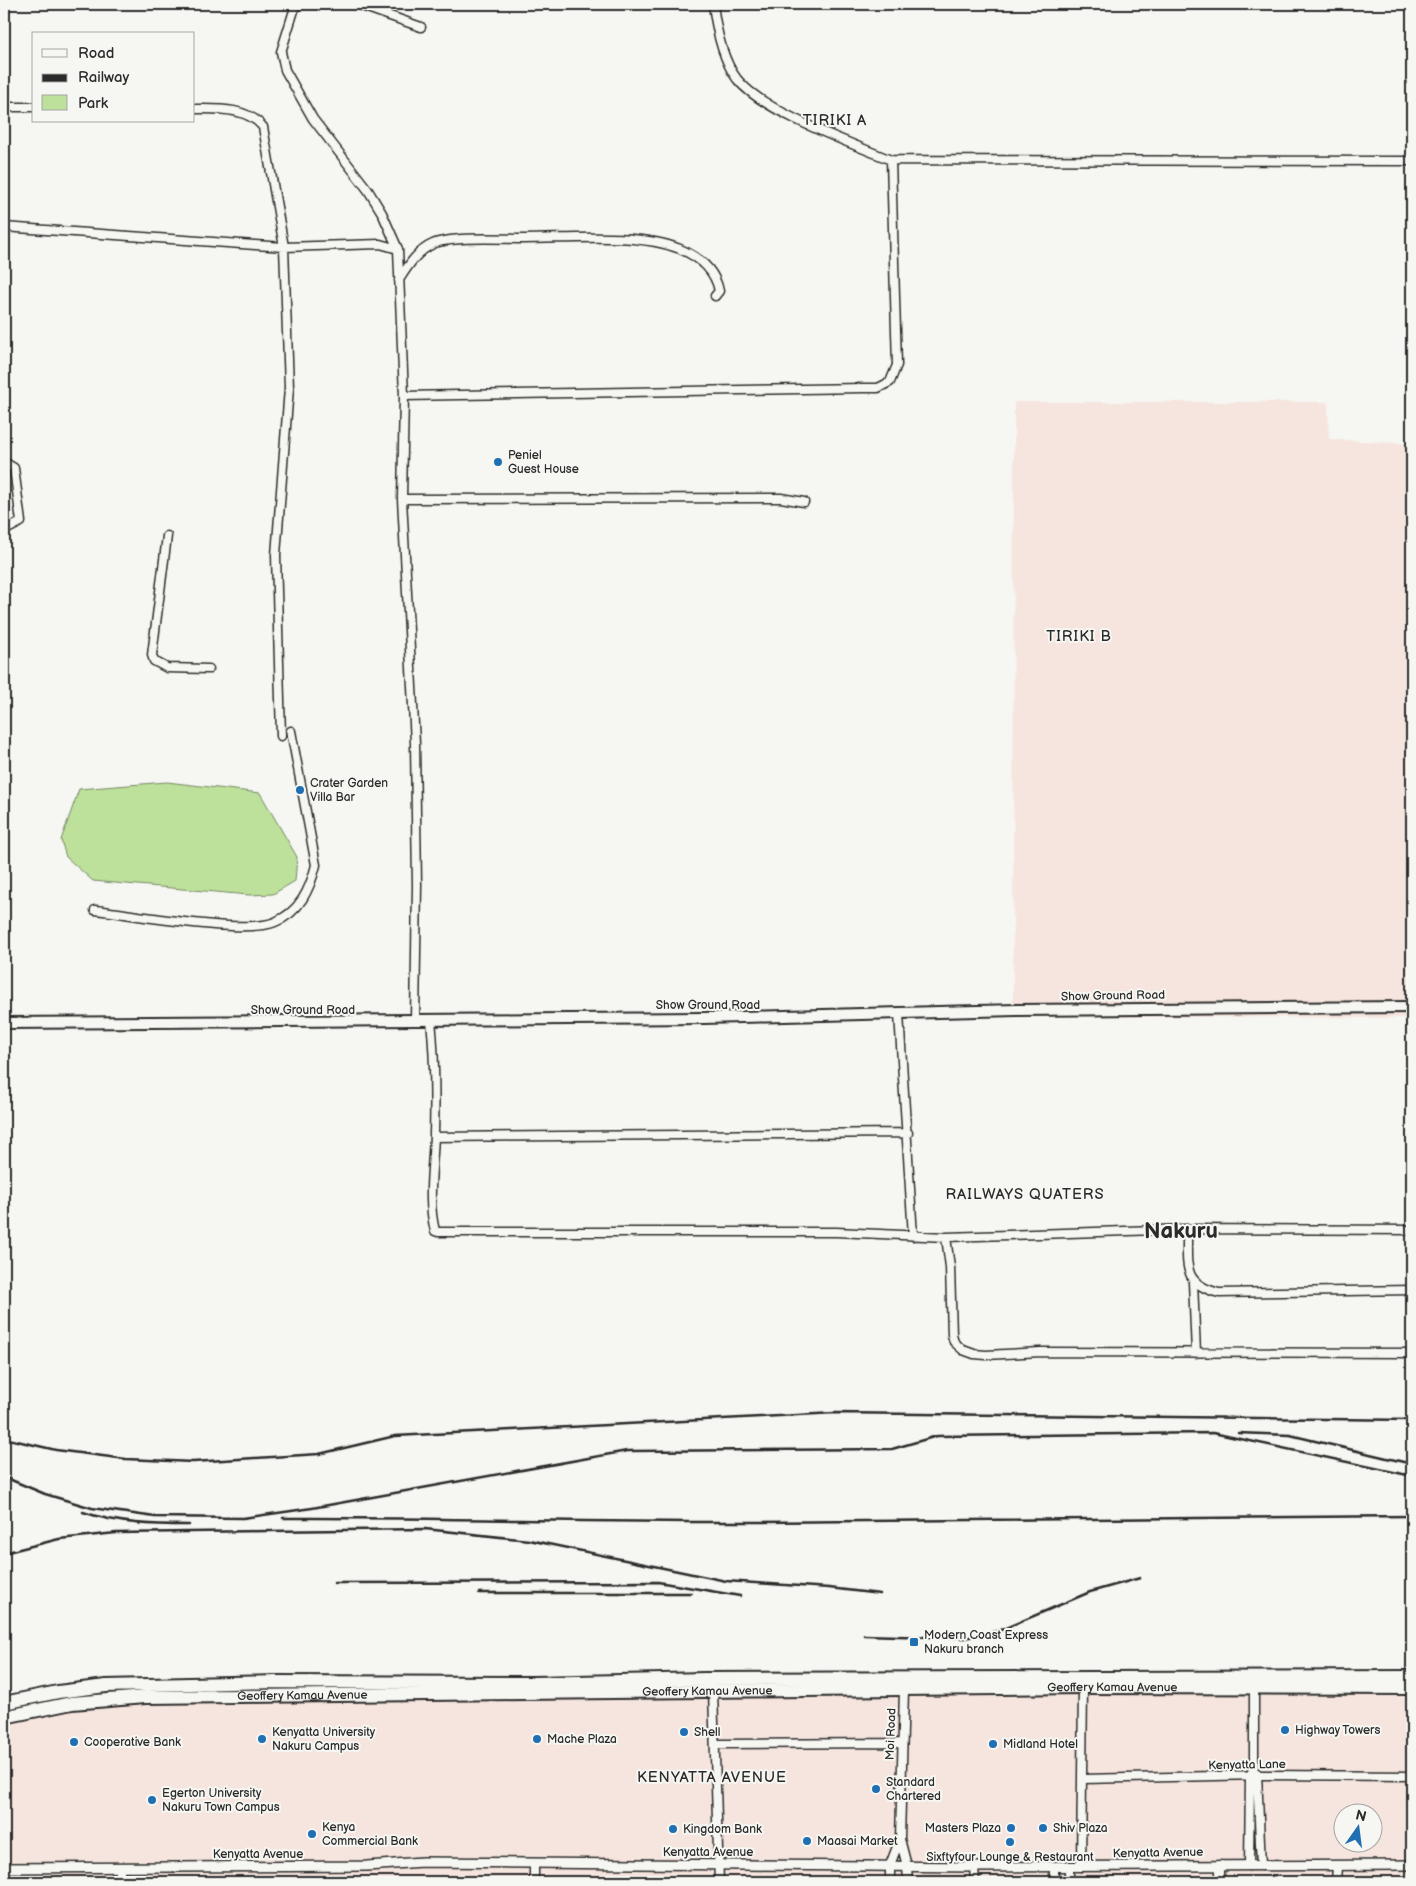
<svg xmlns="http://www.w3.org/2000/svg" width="1416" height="1886" viewBox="0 0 1416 1886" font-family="'Balsamiq Sans',sans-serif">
<rect width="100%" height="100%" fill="#f6f6f2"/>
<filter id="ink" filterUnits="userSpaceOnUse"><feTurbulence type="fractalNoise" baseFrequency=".02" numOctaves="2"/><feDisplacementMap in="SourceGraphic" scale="10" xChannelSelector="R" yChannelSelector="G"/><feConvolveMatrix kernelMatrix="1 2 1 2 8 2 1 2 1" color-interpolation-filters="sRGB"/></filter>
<g filter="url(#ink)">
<path fill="#f6e5de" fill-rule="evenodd" d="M1014,402H1328L1329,439L1412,444V1018L1013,1016Z
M1412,1691V1882H4V1717L136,1696ZM1344,1814H1374V1844H1344Z"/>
<path fill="#bde19b" stroke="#748663" d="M167,782L260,793L297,857L295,881L273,894L249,895L93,881L66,857L61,840L79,789Z"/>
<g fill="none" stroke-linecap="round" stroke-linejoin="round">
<g stroke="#2b2b2b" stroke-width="11">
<path id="minor" d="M296,4L281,52L285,70L313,119L368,190L382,213L398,249L404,396L402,499L415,743L417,885L415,1021
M356,4L421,27
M713,4C716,28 722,59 737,79C763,112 851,143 891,160
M4,107H34
M194,109C217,109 247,107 263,127L284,247L289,388L276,555L281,736
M4,127L6,107
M4,227L284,247L380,244L398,249
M399,280C408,266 417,251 433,244C451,236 503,239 524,239C569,239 639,232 680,249C699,257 715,270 719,291L715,296
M404,396L863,388H878L890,382L897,365L891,160L1412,161
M4,462L14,468L21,522L4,531
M402,499L781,498L804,502
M167,536L152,655L154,661L167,668L209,669
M95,910C132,914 246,935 275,922C300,912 310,889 316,865L291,731
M899,1014L913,1236
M431,1020C435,1059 435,1097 434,1135C433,1167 427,1199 435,1231L438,1232H836L946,1237L950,1267L952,1335L954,1342L963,1350L974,1354L986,1355L1040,1352L1412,1353
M434,1137L908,1133
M1187,1229C1188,1263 1180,1283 1219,1293L1412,1290
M946,1237L1187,1229L1412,1230
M1193,1282L1196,1353
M904,1690L900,1839L907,1866L908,1882
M713,1691L719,1882
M715,1744L902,1743
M1257,1773L1261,1866
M1083,1779L1259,1775L1412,1776
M1069,1866V1882
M1249,1866L1250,1776L1254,1767V1688
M974,1867L975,1882
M1081,1867L1083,1687
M120,1868V1882
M534,1882V1863
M890,1882V1865L900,1839
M1054,1882V1866
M1220,1882V1865
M1336,1882L1337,1866"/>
</g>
<g stroke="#2b2b2b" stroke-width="12">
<path id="tertiary" d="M4,1868L367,1866L422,1862L974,1867L1412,1865"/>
</g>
<g stroke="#2b2b2b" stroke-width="14">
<path id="secondary" d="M4,1023L704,1018L1016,1010L1412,1007"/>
</g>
<g stroke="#2b2b2b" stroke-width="16">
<g id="trunk">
<path d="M4,1703L58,1692L106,1686L277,1682L534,1683L705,1679L1412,1677"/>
<path id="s1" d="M4,1717L72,1703L145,1697L1083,1687L1412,1688"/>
</g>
</g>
<use href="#minor" stroke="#f6f6f2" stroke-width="8"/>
<use href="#tertiary" stroke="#f6f6f2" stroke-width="9"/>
<use href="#secondary" stroke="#f6f6f2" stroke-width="10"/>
<use href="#trunk" stroke="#f6f6f2" stroke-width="12"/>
<path stroke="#2b2b2b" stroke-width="2.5" d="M1238,1433L1290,1435L1412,1464
M4,1438L56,1450L126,1459L193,1462L319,1454L395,1436L835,1413L1412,1420
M4,1477L45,1494L92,1508L155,1517L243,1518L312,1508L627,1451L892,1449L937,1436L1213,1433L1412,1476
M83,1512C118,1524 153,1525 189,1525
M283,1518C442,1517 600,1523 759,1522C977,1522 1195,1517 1412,1516
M4,1553L59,1539L116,1533L425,1529L529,1540L726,1581L829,1588L880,1594
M334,1583L658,1582L740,1596
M479,1593H691
M864,1635L965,1638L1001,1630L1090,1592L1140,1578"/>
</g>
</g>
<g fill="#1f6fb2" stroke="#f6f6f2" stroke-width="2">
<circle cx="498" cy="462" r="5"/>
<circle cx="300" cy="790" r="5"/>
<rect x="909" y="1637" width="10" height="10" rx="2.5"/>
<circle cx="1285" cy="1730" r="5"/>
<circle cx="684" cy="1732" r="5"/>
<circle cx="262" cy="1739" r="5"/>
<circle cx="537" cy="1739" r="5"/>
<circle cx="74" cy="1742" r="5"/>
<circle cx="993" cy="1744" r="5"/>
<circle cx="876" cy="1789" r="5"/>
<circle cx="152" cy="1800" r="5"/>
<circle cx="1011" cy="1828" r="5"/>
<circle cx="1043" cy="1828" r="5"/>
<circle cx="673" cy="1829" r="5"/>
<circle cx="312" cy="1834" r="5"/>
<circle cx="807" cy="1841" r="5"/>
<circle cx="1010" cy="1842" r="5"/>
</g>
<g text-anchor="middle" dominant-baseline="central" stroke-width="4" stroke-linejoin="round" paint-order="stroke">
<g font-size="12" fill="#2b2b2b" stroke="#f6f6f2" text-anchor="start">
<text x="508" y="455">Peniel<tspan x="508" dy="14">Guest House</tspan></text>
<text x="310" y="783">Crater Garden<tspan x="310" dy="14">Villa Bar</tspan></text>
<text x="924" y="1635">Modern Coast Express<tspan x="924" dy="14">Nakuru branch</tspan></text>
<text x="1295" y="1730">Highway Towers</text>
<text x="272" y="1732">Kenyatta University<tspan x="272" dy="14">Nakuru Campus</tspan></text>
<text x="694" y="1732">Shell</text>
<text x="547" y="1739">Mache Plaza</text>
<text x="84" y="1742">Cooperative Bank</text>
<text x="1003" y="1744">Midland Hotel</text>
<text x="886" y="1782">Standard<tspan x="886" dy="14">Chartered</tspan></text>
<text x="162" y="1793">Egerton University<tspan x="162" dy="14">Nakuru Town Campus</tspan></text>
<text x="322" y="1827">Kenya<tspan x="322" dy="14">Commercial Bank</tspan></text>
<text x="1001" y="1828" text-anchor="end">Masters Plaza</text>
<text x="1053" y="1828">Shiv Plaza</text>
<text x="683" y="1829">Kingdom Bank</text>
<text x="817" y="1841">Maasai Market</text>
<text x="1010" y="1857" text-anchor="middle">Sixftyfour Lounge &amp; Restaurant</text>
</g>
<g font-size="12" fill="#2b2b2b" stroke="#f6f6f2">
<text transform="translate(1113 996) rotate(-1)">Show Ground Road</text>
<text x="708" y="1005">Show Ground Road</text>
<text x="303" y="1010">Show Ground Road</text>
<text stroke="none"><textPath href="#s1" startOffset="1110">Geoffery Kamau Avenue</textPath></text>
<text stroke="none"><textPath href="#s1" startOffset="705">Geoffery Kamau Avenue</textPath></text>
<text stroke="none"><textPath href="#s1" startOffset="300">Geoffery Kamau Avenue</textPath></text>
<text transform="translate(891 1734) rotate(-88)">Moi Road</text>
<text transform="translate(1247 1765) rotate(-1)">Kenyatta Lane</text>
<text x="708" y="1852">Kenyatta Avenue</text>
<text transform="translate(1158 1853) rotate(-1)">Kenyatta Avenue</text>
<text x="258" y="1854">Kenyatta Avenue</text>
</g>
<g font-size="15" letter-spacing="1" fill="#2b2b2b" stroke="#f6f6f2">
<text x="835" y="120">TIRIKI A</text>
<text x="1079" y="636">TIRIKI B</text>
<text x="1025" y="1194">RAILWAYS QUATERS</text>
<text x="712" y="1777">KENYATTA AVENUE</text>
</g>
<g font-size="22" font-weight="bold" fill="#2b2b2b" stroke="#f6f6f2">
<text x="1181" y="1231">Nakuru</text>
</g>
</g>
<rect width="1416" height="1886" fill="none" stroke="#f6f6f2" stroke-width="20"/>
<rect x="10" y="10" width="1396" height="1866" fill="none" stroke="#2b2b2b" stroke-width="2" filter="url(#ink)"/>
<rect x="32" y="32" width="162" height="90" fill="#f6f6f2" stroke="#a5a5a2"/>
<rect x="42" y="49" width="25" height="8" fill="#f6f6f2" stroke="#a5a5a2"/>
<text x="78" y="58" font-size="15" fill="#2b2b2b">Road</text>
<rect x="42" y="74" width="25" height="8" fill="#2b2b2b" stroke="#a5a5a2"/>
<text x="78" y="82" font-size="15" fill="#2b2b2b">Railway</text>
<rect x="42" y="95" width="25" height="15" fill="#bde19b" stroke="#a5a5a2"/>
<text x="78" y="108" font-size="15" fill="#2b2b2b">Park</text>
<g transform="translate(1358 1828) rotate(14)"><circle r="24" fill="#f6f6f2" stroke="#a5a5a2"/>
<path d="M0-4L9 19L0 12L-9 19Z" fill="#1f6fb2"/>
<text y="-8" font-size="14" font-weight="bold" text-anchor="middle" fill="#2b2b2b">N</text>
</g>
</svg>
